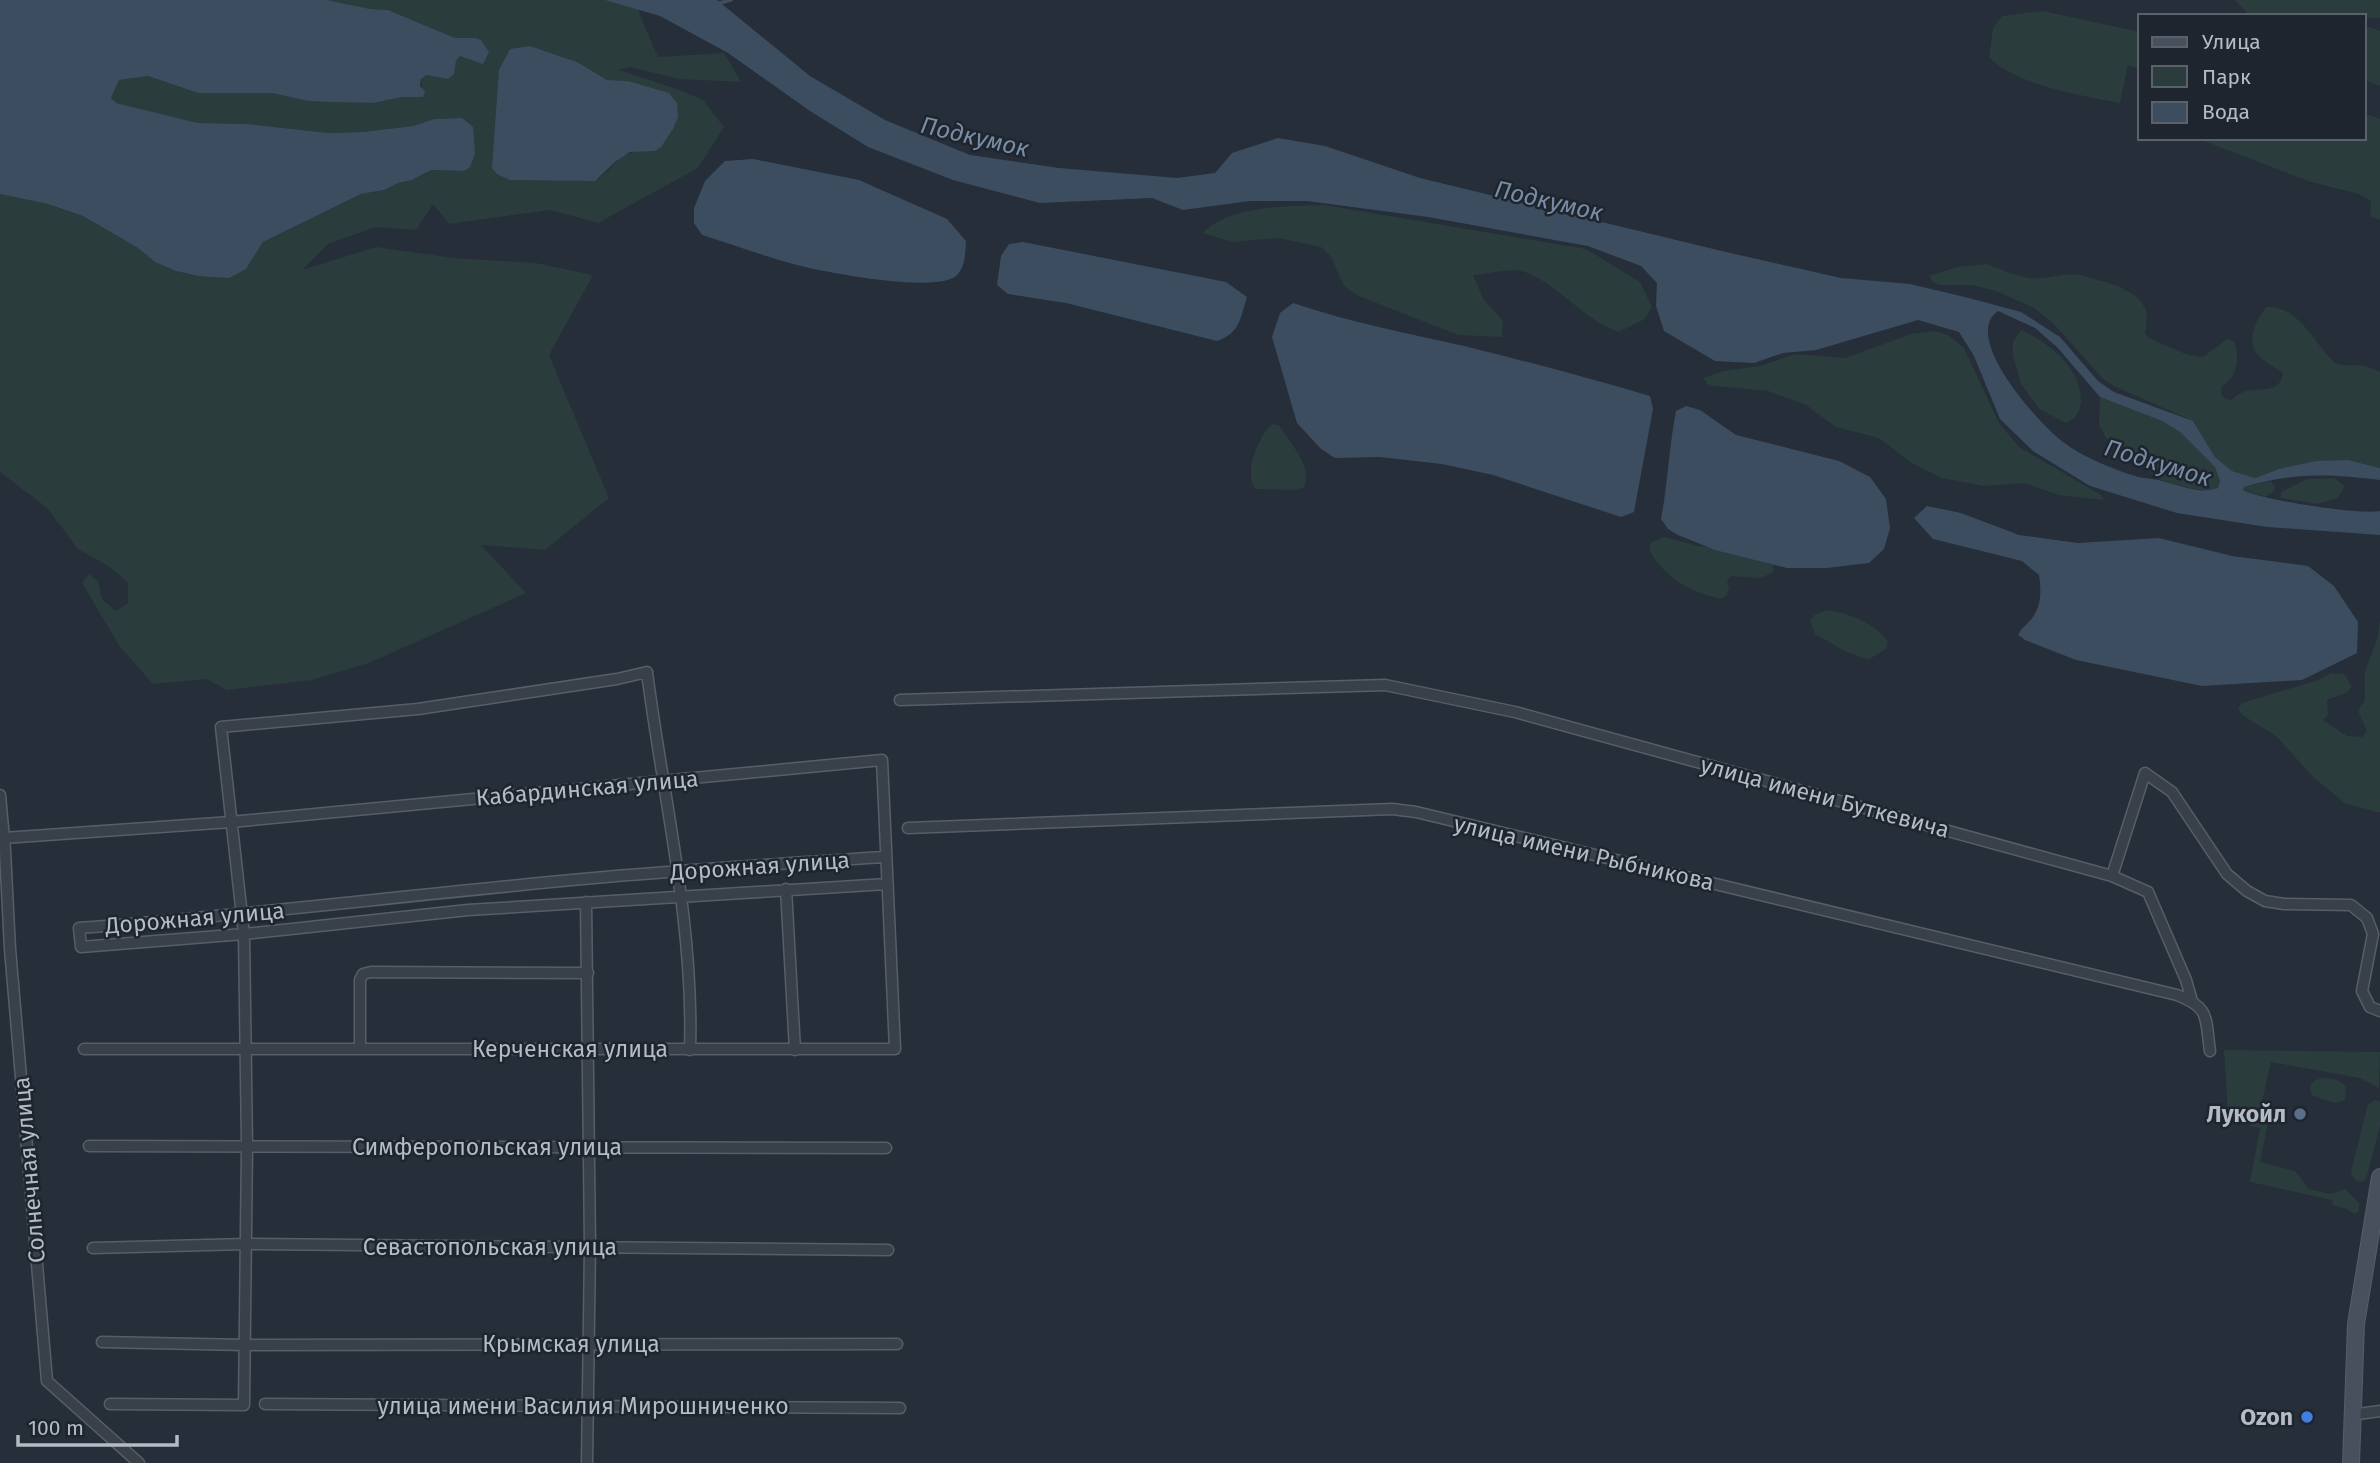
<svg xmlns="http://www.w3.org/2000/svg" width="2380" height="1463" viewBox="0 0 2380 1463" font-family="'Fira Sans',sans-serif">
<rect width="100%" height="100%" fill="#252e39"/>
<path fill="#2a3c3c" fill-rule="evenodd" d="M327,0H640L639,13L658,57L724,53L741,82L679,79L630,67L619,70L680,90L703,100L724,127L698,168L598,223L550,210L449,224L433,204L416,230L376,227L328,244L302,270L376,247L454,258L536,263L593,275L549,355L609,498L545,550L481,545L526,593L369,663L312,680L227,690L206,679L153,684L120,647L82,583L89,574L98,581L102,599L116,611L128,603V583L110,567L78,549L47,508L0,472V194L48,204L83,216L138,248L155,262L176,271L198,276L246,269L263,242L361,194L384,190L398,183L412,180L431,170L464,171L462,118L434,119L413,126L363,132L328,133L248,124L198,123L116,103L111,99L119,80L148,76L198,93H272L308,101L373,103L402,97H423L421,79L427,75L448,78L454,74L456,61L475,38H455L388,10L370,9ZM530,46L577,62L607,80L628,81L647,150C614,153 619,165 595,181L552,179L543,181Z
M2235,0H2380V18H2364V16H2250Z
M2043,11L2140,32V69L2128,65L2120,103C2083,96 2015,85 1989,57L1993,28L2002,16Z
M2364,25L2380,31V86L2364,80Z
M2364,113L2380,119V220L2370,216L2371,201L2359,194L2311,182L2196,138H2364Z
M1325,205L1586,249L1640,282L1652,307L1645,319L1619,332C1583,320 1559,284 1522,271C1512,268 1486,274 1473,275L1484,300L1503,321L1502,337L1458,335L1356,295L1344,286L1331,257L1321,247L1278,238L1232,242L1203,233C1228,205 1290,206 1325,205Z
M1987,264C2000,269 2016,276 2030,278C2047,280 2064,272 2081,275C2102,282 2137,287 2146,310C2148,317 2146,326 2145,333L2149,338L2188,355L2203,357L2227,339L2234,341C2240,357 2238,377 2222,386L2221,393L2225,399L2231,400C2234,398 2237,395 2241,393C2257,385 2279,397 2283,373C2276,368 2266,363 2260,357C2244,342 2256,319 2267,307C2298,305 2314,343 2333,361C2341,368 2354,364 2365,366C2370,367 2375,370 2380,372V468L2348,460L2279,469L2255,478L2232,471L2215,457L2193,421L2116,387L2103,379L2053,323L2034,308L1996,291L1972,285H1940L1933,282L1929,276L1957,267Z
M2021,330C2049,343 2082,368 2081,402C2080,412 2076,419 2066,423L2039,409L2021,384L2013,356V342Z
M1935,331L1948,335L1964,348L1999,423L2019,447L2101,495L2104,500L2058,495L2024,483L1984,486L1942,478L1910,462L1879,438L1836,427L1806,405L1768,391L1714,386L1707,384L1703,378L1723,371L1760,366L1795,354L1845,358L1911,334Z
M2100,397L2162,421L2180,432L2215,467L2220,481L2218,488L2211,491L2189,488L2157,479L2143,464L2105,437L2099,424Z
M1272,424L1279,425C1289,442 1314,467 1304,487L1297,490L1256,489C1242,475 1259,435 1272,424Z
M2334,478L2345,486L2338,498L2317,504L2281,498V492L2307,479Z
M2271,481L2275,487L2274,491L2265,497L2243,490L2244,487Z
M1664,537L1698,546L1727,549L1773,565L1774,572L1761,578L1731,576L1727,581L1729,588L1727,595L1721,599C1690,592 1665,578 1649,550L1650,543Z
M1827,610C1849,613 1875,623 1888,642L1886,649L1868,660L1845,651L1815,634L1810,621L1814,615Z
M2380,619V812H2376L2346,804L2313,777L2276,736L2242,715L2238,709L2242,703L2318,680L2331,673L2344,674L2352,686L2348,692L2327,700L2328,715L2323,720L2347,736L2362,737L2367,731L2358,711L2365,699V671L2378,637Z
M2224,1050L2380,1052L2379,1088L2360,1078L2271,1062L2260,1111L2268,1123L2260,1162L2295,1171L2309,1189L2330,1194L2345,1189L2359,1203V1211L2355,1214L2346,1209L2333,1205L2332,1200L2250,1182L2260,1128L2251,1126L2250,1122L2228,1115Z
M2323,1078L2335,1079L2346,1086L2345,1100C2336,1106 2322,1099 2312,1095C2307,1084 2313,1080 2323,1078Z
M2376,1100L2380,1102V1126L2366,1179L2362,1182L2357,1181L2352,1176L2351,1171L2368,1104Z"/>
<path fill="#3d4d60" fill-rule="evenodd" d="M0,0H327L370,9L388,10L455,38H475L481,40L489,52L483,64L460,56L456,61L454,74L448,79L427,75L421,79L420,86L425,91L423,97H402L373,103L330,102L308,101L272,93H198L148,76L119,80L111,98L116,103L198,123L248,124L328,133L363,132L413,126L434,119L462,118L473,127L475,154L470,167L464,171L431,170L412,180L398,183L384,190L361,194L263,242L246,269L229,278L198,276L176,271L155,262L138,248L83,216L48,204L0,194Z
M605,0H717L810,76L885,120L970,155L1059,168L1177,178L1215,173L1232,153L1278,138L1325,146L1420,178L1726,252L1841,278L1910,284L1969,298L2021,312L2060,337L2098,381L2114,392L2193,421L2215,457L2232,471L2255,478L2279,469L2316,461L2348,460L2380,468V480C2330,474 2293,472 2244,487L2243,490C2262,500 2358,515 2380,511V535L2267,527L2177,513L2090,486L2033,451L2000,419L1974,356L1959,332L1918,320L1816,350L1783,353L1754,363L1715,361L1664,331L1656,306L1657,283L1641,266L1588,246L1428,217L1307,201H1250L1183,210L1152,198L1040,203L953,180L868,147L810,111L728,53L660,16ZM1998,311L2035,328L2057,347L2100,397L2162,421L2180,432L2215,467L2220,481L2218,488C2201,495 2179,485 2162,481C2153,478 2144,479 2135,476C2112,469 2083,457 2063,442C2040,425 1960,337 1998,311Z
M530,46L577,62L607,80L628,81L669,93L677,103L678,117L673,129L661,147L655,151L630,152L615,162L595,181L510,180L497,174L492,168L499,70L510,49Z
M753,159L859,180L947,219L966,241C965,253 966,267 956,276C935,293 829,273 801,266C768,258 735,245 702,235L694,223V208L705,181L725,161Z
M1023,242L1226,282L1247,297C1240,319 1240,333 1217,341L1066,303L1008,294L997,285L1001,256L1009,244Z
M1293,303C1349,322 1406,333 1464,346C1526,361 1588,378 1650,396L1653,409L1634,512L1621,517L1493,475L1442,464L1380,457L1335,458L1321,449L1297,423L1272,337L1280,313Z
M1686,406L1700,410L1736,435L1839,461L1870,477L1886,499L1890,528L1884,549L1869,563L1827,568H1787L1715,550L1678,535L1668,529L1661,519C1668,483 1669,447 1676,411Z
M1927,506L1961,513L2019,535L2078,543L2159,538L2232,556L2308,566L2334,586L2358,622L2357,653L2302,680L2202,686L2076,660L2025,640L2018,635C2022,627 2029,623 2033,617C2042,604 2041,589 2039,575L2022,561L1933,539L1914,518Z"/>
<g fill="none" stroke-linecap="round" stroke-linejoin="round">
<path stroke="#3d4d60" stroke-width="3.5" d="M716,4L731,0"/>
<g stroke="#575e67" stroke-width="13">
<path id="street" d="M900,700L1385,685L1515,712L2112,876L2148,892L2186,980L2192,1001
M0,795L5,850L10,949L47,1381L139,1463
M908,828L1392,809L1416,812L2177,995C2211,1008 2205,1018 2210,1051
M4,838L231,822L882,760L895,1049H84
M885,857C761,865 636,873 511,886C367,900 223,917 79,928L81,947L244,934L468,910L887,884
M2112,876L2145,773L2172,792L2227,874L2247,891L2265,901L2284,904L2351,905L2367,918L2373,934L2362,991L2370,1007L2380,1011
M786,889L795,1050
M586,902L590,1247L587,1463
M360,1049V980L363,974L371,972L588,973
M89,1146L886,1148
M93,1248L246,1244L888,1250
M102,1342L245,1345L897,1344
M110,1404L244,1405L247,1146L244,934L221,727L418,709L617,679L647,672C663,798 694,922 690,1050
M265,1404L900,1408
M2351,1415L2380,1411"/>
</g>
<g stroke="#575e67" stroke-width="18">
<path id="secondary" d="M2351,1463L2356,1324L2380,1177"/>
</g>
<use href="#street" stroke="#394049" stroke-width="10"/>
<use href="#secondary" stroke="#47505c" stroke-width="16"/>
</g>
<circle fill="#5c6f8a" stroke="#1e252e" stroke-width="2.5" cx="2300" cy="1114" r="7"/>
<circle fill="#3f7fe0" stroke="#1e252e" stroke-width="2.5" cx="2307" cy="1417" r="7"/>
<g text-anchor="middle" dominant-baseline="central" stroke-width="5" stroke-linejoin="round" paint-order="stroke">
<g font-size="23" fill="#b4bbc5" stroke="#1e252e">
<text transform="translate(587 788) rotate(-5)">Кабардинская улица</text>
<text transform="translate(1825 797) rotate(15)">улица имени Буткевича</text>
<text transform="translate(1584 853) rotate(13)">улица имени Рыбникова</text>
<text transform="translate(760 866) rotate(-4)">Дорожная улица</text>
<text transform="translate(195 918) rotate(-5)">Дорожная улица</text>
<text x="570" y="1049">Керченская улица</text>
<text x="487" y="1147">Симферопольская улица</text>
<text transform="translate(29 1170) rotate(-95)">Солнечная улица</text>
<text x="490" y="1247">Севастопольская улица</text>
<text x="571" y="1344">Крымская улица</text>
<text x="583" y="1406">улица имени Василия Мирошниченко</text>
</g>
<g font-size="23" font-weight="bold" fill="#b4bbc5" stroke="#1e252e" text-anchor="end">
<text x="2286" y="1114">Лукойл</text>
<text x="2293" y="1417">Ozon</text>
</g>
<g font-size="24" font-style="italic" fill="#788da5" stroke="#1e252e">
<text transform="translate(975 137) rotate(13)">Подкумок</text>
<text transform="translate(1549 201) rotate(13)">Подкумок</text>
<text transform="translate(2158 463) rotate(17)">Подкумок</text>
</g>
</g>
<rect x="2138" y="14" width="228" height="126" fill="#1e252e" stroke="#5a616a" stroke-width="2"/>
<rect x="2152" y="37" width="35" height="10" fill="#47505c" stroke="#5a616a" stroke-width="2"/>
<text x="2202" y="49" font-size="21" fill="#b4bbc5">Улица</text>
<rect x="2152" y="66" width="35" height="21" fill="#2a3c3c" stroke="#5a616a" stroke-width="2"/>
<text x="2202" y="84" font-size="21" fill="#b4bbc5">Парк</text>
<rect x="2152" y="102" width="35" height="21" fill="#3d4d60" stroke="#5a616a" stroke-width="2"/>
<text x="2202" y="119" font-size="21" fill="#b4bbc5">Вода</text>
<path d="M18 1435v10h159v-10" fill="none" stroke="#b4bbc5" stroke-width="3.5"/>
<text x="28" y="1435" font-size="21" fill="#b4bbc5" stroke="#1e252e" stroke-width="5" paint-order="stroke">100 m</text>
</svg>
